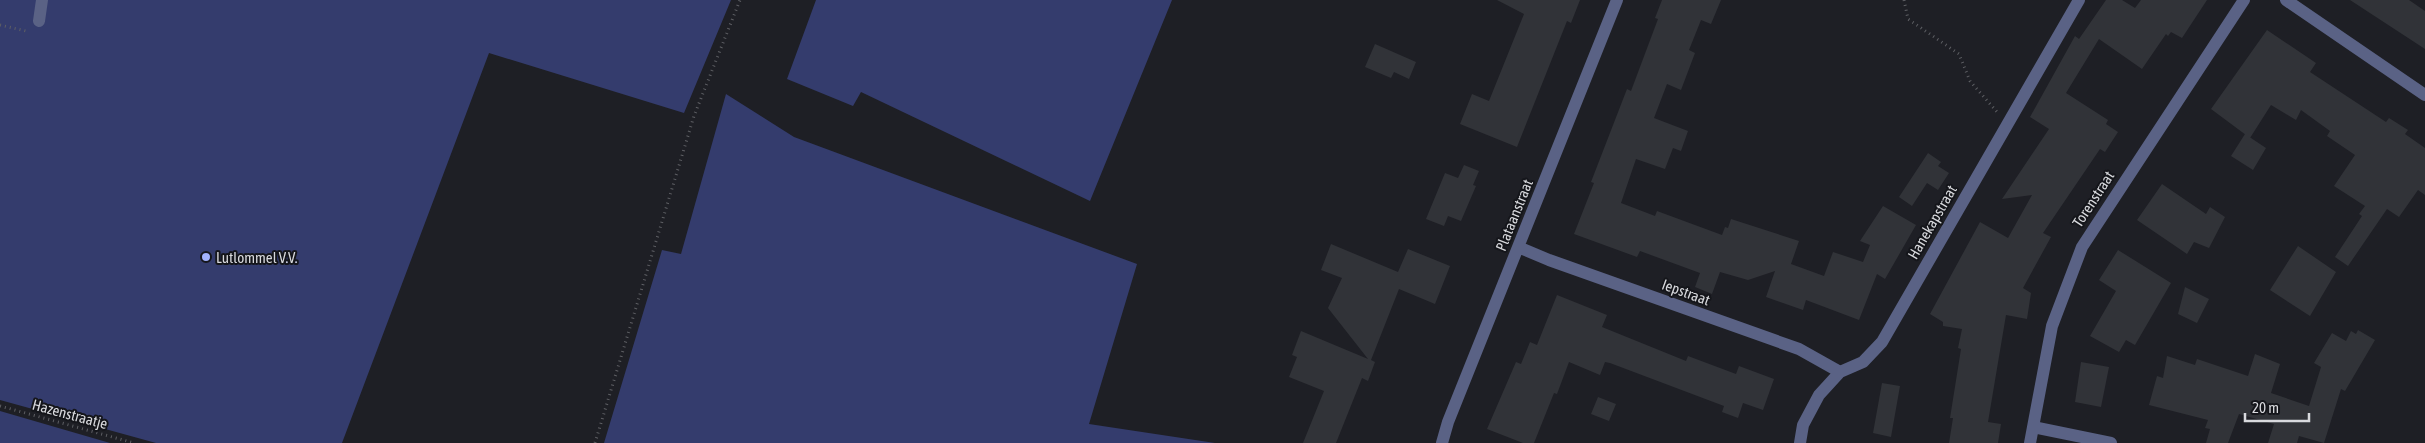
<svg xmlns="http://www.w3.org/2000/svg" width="2425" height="443" viewBox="0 0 2425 443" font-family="'Asap Condensed',sans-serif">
<rect width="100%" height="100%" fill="#1e1f25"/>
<path fill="#343c6d" d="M0,0H731L684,113L489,53L342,443H156L0,400Z
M816,0H1172L1090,201L861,92L853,106L787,79Z
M726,94L794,137L1137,264L1089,424L1215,443H604L662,250L681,254Z
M0,411L110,443H0Z"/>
<path fill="#313338" d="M1497,0H1580L1571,23L1567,21L1517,147L1460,124L1472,94L1489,101L1524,14Z
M1662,0H1721L1711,24L1701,20L1689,50L1695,53L1681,90L1667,84L1654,118L1688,131L1681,151L1673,148L1665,169L1636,159L1621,203L1655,216L1657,211L1722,235L1725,227L1728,228L1731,219L1799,241L1791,264L1824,276L1833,252L1863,262L1870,245L1860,241L1883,206L1916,225L1885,279L1877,274L1859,320L1806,300L1803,310L1766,297L1775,271L1748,280L1720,272L1712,294L1695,287L1700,273L1640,251L1637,257L1574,234L1594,183L1591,182L1627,89L1631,91L1658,19L1655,18Z
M2106,0H2122L2135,8L2141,0H2207L2182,38L2171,32L2168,36L2166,34L2142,69L2099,39L2066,93L2108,120L2106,124L2118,132L2105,152L2100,149L2043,233L2051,237L2023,288L2031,293L2027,319L2006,315L1988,422L2001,424L1998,443H1949L1953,418H1950L1961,349L1958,348L1962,329L1943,326V322L1930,314L1980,222L2008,238L2032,195L2002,199L2049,129L2030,117L2075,36L2079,39Z
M2350,0H2409L2425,11V49Z
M2267,30L2316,63L2310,72L2386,122L2389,118L2408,130L2405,134L2425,148V195L2418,190L2399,217L2387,209L2348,266L2335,257L2362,216L2359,214L2365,206L2334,186L2355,155L2327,136L2330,131L2301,110L2296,120L2271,105L2250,138L2211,109Z
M1375,44L1416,62L1409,79L1394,72L1391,78L1365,67Z
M2245,134L2266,148L2253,170L2231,156Z
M1928,153L1941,162L1938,166L1949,173L1938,190L1927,183L1912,206L1899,197Z
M1464,165L1479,171L1473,185L1476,186L1461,221L1448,216L1444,226L1426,219L1445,173L1458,178Z
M2162,184L2206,214L2210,207L2225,217L2209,248L2194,242L2187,254L2137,220Z
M1331,244L1398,272L1408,249L1450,266L1435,304L1399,289L1371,360L1375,362L1368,381L1362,378L1336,443H1303L1324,391L1289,377L1297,357L1292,355L1301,331L1368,359L1328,308L1342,278L1321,270Z
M2298,246L2336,272L2310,316L2270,290Z
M2118,250L2171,283L2135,345L2126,340L2119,352L2090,336L2116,291L2099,280Z
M2185,287L2209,299L2197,323L2178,314Z
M1557,295L1607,315L1602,327L1686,361L1688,356L1736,374L1739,366L1774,379L1763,410L1743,403L1738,418L1722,412L1724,406L1610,363L1605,362L1600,375L1569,362L1557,394L1554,393L1534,443H1523L1487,429L1516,362L1521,364L1530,342L1537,345Z
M2358,330L2375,340L2345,391L2341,389L2324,443L2299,436L2297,443H2268L2274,424L2239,414L2228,443H2206L2210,429L2205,428L2208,420L2149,405L2157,376L2163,378L2167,356L2195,365L2197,359L2248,376L2255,354L2280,364L2271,393L2309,406L2321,367L2314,363L2332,333L2346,341L2351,331L2356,334Z
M2081,362L2109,367L2101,407L2075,402Z
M1882,383L1900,386L1891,437L1873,433Z
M1598,397L1616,404L1609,421L1591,414Z"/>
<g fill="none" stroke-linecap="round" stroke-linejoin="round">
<path stroke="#5e5f64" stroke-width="3" stroke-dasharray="1 4" stroke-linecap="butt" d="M1904,0L1908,19L1959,54L1970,81L1997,112
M0,25L26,31
M0,406L134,443
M595,443L694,116L740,0"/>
<path stroke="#5a6285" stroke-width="12" d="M2286,0L2425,95
M39,21L42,0
M1518,247L1549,260L1799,349L1840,372
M2033,427L2111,443
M1442,443L1448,422L1617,0
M1800,443L1803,425L1819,395L1840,372L1863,362L1882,342L2079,0
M2030,443L2052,326L2082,247L2244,0"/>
</g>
<circle fill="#a2b2fd" stroke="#15161b" stroke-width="2" cx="206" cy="257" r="5"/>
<g text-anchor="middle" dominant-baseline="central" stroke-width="4" stroke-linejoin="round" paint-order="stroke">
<g font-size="15" fill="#d8d9dd" stroke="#15161b">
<text transform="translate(2093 199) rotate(-57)">Torenstraat</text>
<text transform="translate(1514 215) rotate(-68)">Plataanstraat</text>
<text transform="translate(1932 222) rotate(-60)">Hanekapstraat</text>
<text transform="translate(1686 292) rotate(20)">Iepstraat</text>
<text transform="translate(70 414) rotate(15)">Hazenstraatje</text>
</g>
<g font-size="15" fill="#d8d9dd" stroke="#15161b" text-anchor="start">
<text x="216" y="257">Lutlommel V.V.</text>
</g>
</g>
<path d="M2245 413v8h64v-8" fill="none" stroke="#d8d9dd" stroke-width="2.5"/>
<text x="2252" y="413" font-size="15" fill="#d8d9dd" stroke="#15161b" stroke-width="4" paint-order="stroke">20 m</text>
</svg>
